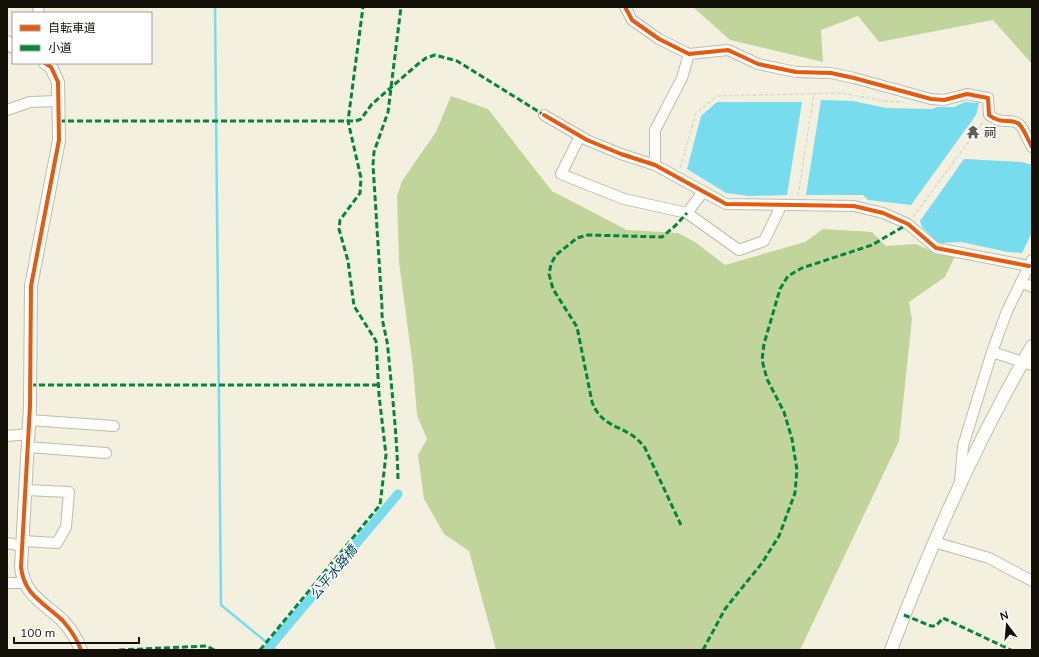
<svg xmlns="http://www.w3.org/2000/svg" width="1039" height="657" viewBox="0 0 1039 657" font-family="Mulish,'Noto Sans JP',sans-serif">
<rect width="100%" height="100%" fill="#f4f0e0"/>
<path fill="#c1d49c" d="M693,7H1032V64L993,20L879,42L858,16L821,30L823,62L730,40Z
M451,96L488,109L552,191L627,230L678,233L695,242L725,265L805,242L823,229L872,232L886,246L916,244L931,251L955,256L945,277L909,302L912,319L899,441L800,650H496L469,551L444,534L424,499L418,455L427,439L417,415L413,367L399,262L397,196L402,181L436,132Z"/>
<path fill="#77dced" d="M821,100L853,101L886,108L932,109L937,107H954L965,102L979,103L976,115L911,205L868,200L863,195H806Z
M717,102H802L787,195L749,196L726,193L687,169L701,116Z
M964,159L1022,162L1032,165V232L1022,253L1008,252L961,242L938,243L922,227L920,221Z"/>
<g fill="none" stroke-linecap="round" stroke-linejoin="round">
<path stroke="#77dced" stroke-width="2.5" d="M215,7L221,605L276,650"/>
<path stroke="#77dced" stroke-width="9" d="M267,650L398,494"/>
<g stroke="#bebcaf" stroke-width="12">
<path id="minor" d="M38,7L39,13
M625,7L632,20L659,39L689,54L728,50L758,64L796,72L831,73L854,78L931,99L944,100L967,94L988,98L989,115C1001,125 1012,118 1019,124C1024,129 1028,140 1032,147
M7,110L30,102L58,101
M544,115L587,140L621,154L655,165L726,204L854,206L883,213L908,224L936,248L1029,266
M580,136L561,174L624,199L687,213L739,250L764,241L781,206
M655,165V130L682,78L689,54
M687,213L703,192
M1021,282L1032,287
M992,352L1032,365
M29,420L114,426
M7,436L29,434
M28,447L106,453
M960,481L963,446L992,352L1007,311L1032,260
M23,541L57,543L66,527L69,492L26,490
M934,542L989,558L1032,581
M7,543L22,546
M7,583H24"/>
</g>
<g stroke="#bebcaf" stroke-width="14">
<path id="tertiary" d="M7,42L13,47
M45,63L51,67L58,82L59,140L31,286L30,406L21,567C24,596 45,603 63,621C71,630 77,639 81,650
M891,650C930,546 976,442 1032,346"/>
</g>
<path stroke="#dad9d4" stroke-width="1.5" stroke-dasharray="4 2" stroke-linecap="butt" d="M680,168L696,113L717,96L842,93L884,101L904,102
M798,196L814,93
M913,217L983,122"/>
<use href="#minor" stroke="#fdfdfa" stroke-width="10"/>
<use href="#tertiary" stroke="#fdfdfa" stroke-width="12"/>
<path stroke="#00873e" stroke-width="3" stroke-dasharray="6 3" stroke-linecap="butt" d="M59,121H356L361,119L372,104L418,64L426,58L435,55L457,61L544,115
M30,385H378
M398,479C397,435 392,393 388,350C387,334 381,324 382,307L373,165L374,152L388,112L401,7
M681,525L645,448C627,423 604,432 592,402L577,327L553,289L549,274L551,264L556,255L577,238L588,235L662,237L675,226L687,213
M904,615L931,626H936L943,618L1011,650
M119,650L207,646L214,650
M260,650L380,505L386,455L379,395L376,341L354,306L348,261L339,229L340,220L360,193L361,178L348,121L363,7
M703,650L725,609L762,563L779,536L795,493L797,470L792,439L784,412L767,379L762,360L764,344L780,289L788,276L802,268L872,245L908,224"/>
<g stroke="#fff" stroke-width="6">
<path id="cycleway" d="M625,7L632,20L659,39L689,54L728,50L758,64L796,72L831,73L854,78L931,99L944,100L967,94L988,98L989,115C1001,125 1012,118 1019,124C1024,129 1028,140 1032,147
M45,63L51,67L58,82L59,140L31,286L30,406L21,567C24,596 45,603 63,621C71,630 77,639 81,650
M544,115L587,140L621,154L655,165L726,204L854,206L883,213L908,224L936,248L1029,266"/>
</g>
<use href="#cycleway" stroke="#e8590c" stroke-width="4"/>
</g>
<defs>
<g id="temple-bare" transform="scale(1.08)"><path d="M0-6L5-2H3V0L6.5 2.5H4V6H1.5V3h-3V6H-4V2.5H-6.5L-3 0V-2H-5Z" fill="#615e52" stroke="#fff" stroke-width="2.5" paint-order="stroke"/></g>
</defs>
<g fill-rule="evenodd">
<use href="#temple-bare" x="973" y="132"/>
</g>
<g text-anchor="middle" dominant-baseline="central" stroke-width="3.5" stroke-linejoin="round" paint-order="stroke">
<g font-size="12" fill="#120f06" stroke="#fff" text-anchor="start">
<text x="984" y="132">祠</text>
</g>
<g font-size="13" font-style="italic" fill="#064754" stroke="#fff">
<text transform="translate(333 572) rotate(-50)">公平水路橋</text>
</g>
</g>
<rect width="1039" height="657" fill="none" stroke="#120f06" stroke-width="16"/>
<rect x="12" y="12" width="140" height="52" fill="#ffffff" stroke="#a09f9b"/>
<rect x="20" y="25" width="20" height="6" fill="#e8590c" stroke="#a09f9b"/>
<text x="48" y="32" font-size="12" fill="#120f06">自転車道</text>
<rect x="20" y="45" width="20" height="6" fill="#00873e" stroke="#a09f9b"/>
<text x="48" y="52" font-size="12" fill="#120f06">小道</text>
<g transform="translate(1007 625) rotate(344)" stroke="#ffffff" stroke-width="3" paint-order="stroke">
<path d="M0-3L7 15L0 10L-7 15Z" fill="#120f06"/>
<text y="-6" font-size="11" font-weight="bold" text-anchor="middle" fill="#120f06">N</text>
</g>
<path d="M14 637v6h125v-6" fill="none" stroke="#120f06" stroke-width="2"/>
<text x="20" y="637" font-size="12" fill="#120f06" stroke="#ffffff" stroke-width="3" paint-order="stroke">100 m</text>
</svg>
